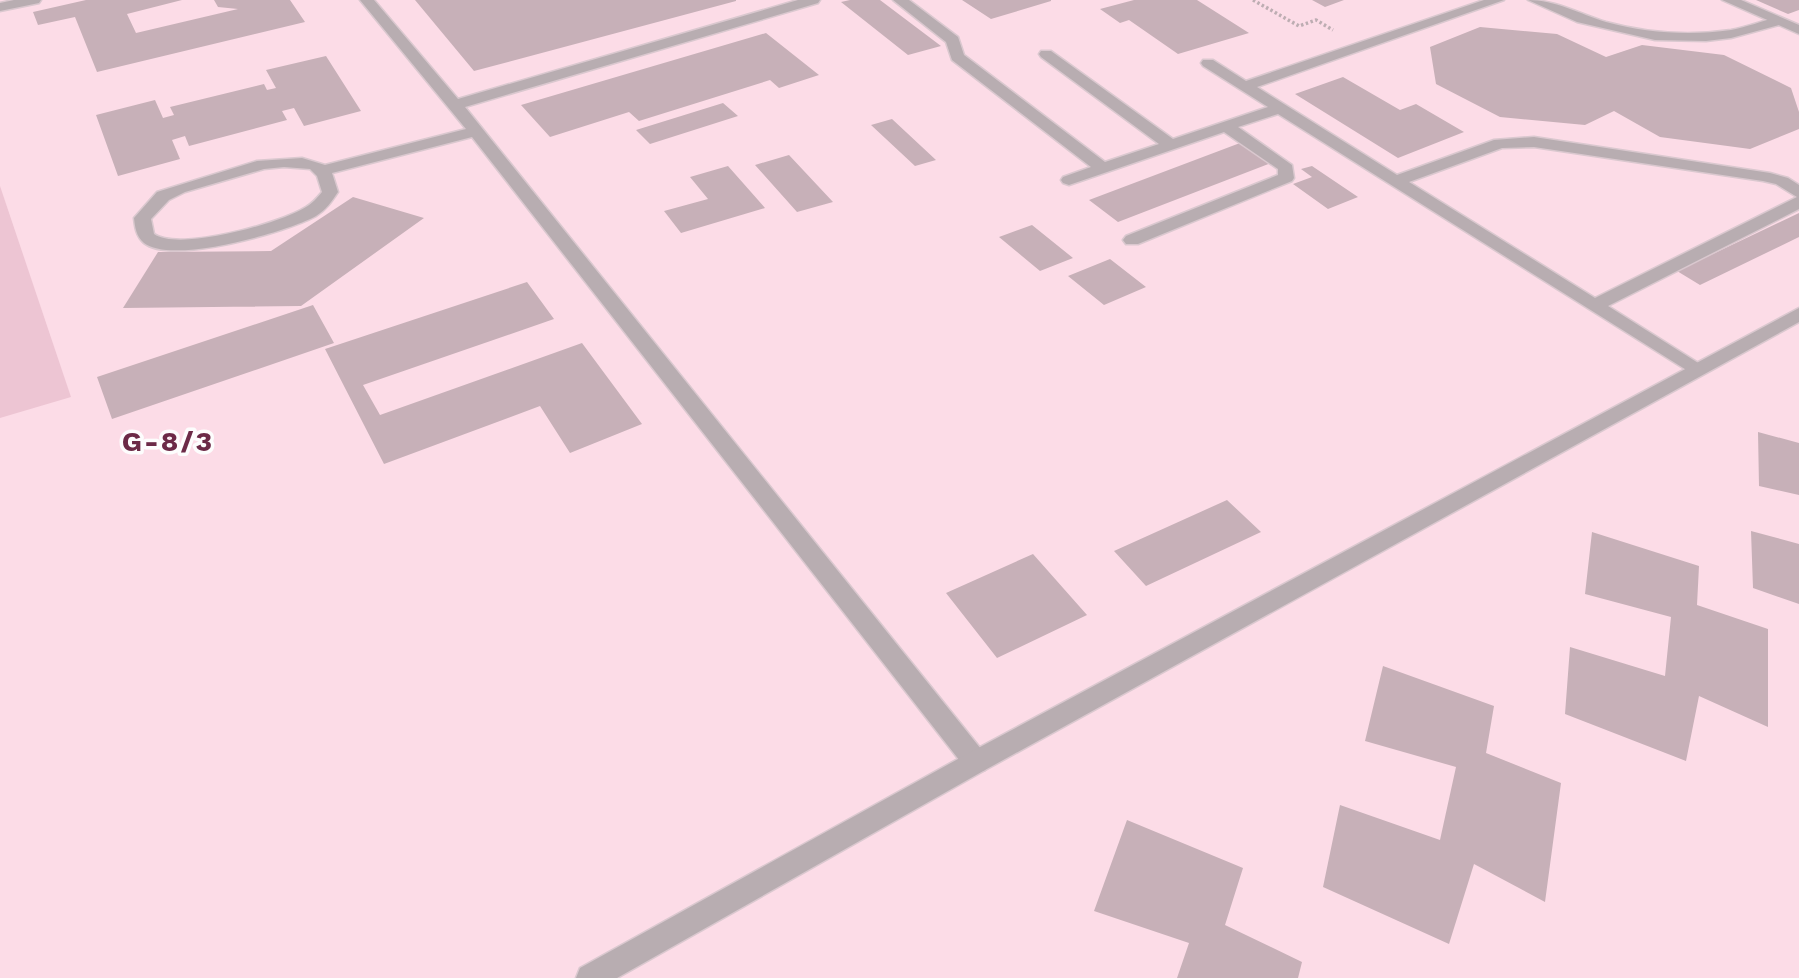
<svg xmlns="http://www.w3.org/2000/svg" width="1799" height="978" viewBox="0 0 1799 978" font-family="'Work Sans',sans-serif">
<rect width="100%" height="100%" fill="#fdeaf1"/>
<path fill="#fcdce7" d="M0,0H1799V978H0Z"/>
<path fill="#edc5d3" d="M0,186L71,397L0,418Z"/>
<path fill="#c7b0b8" d="M86,0H182L127,14L136,33L238,9L218,7L214,0H290L305,22L97,72L75,17L38,25L33,12Z
M415,0H736V1L474,71Z
M850,0H880L941,46L908,55L841,2Z
M962,0H1051V1L991,19Z
M1134,0H1197L1249,33L1178,54L1129,20L1120,23L1100,9Z
M1312,0H1344L1325,7Z
M1756,0H1799V10L1788,14Z
M1480,27L1557,34L1606,57L1642,45L1724,55L1791,88L1799,112V129L1750,149L1660,137L1614,111L1585,125L1500,117L1436,84L1430,47Z
M766,33L819,75L779,88L770,80L639,121L629,112L550,137L521,105Z
M326,56L361,111L304,126L294,108L282,111L287,120L189,146L185,136L172,140L180,159L118,176L96,115L155,100L163,118L174,115L170,107L264,84L267,90L276,88L266,70Z
M1343,77L1400,110L1416,104L1464,132L1398,158L1295,94Z
M723,103L738,116L650,144L636,130Z
M892,119L936,160L915,166L871,125Z
M1240,143L1271,163L1118,222L1089,200Z
M789,155L833,202L797,212L755,165Z
M728,166L765,208L681,233L664,211L708,199L690,177Z
M1312,166L1358,197L1328,209L1293,184L1312,177L1301,169Z
M353,197L424,218L301,306L123,308L158,252L271,251Z
M1799,213V237L1700,285L1677,271Z
M1032,225L1073,258L1040,271L999,237Z
M1110,259L1146,287L1104,305L1068,276Z
M527,282L554,319L363,385L380,415L582,343L642,424L570,453L540,406L384,464L325,349Z
M313,305L334,343L112,419L97,377Z
M1758,432L1799,443V495L1759,486Z
M1227,500L1261,532L1146,586L1114,551Z
M1751,531L1799,544V604L1753,588Z
M1592,532L1699,566L1697,605L1768,629V727L1699,696L1686,761L1565,714L1570,647L1665,676L1671,617L1585,594Z
M1033,554L1087,615L997,658L946,593Z
M1383,666L1494,706L1486,753L1561,783L1545,902L1474,864L1449,944L1323,887L1340,805L1440,840L1456,767L1365,741Z
M1127,820L1243,868L1225,925L1302,962L1298,978H1177L1189,943L1094,911Z"/>
<g fill="none" stroke-linecap="round" stroke-linejoin="round">
<g stroke="#dac8cf" stroke-width="3">
<path id="service" d="M14,0H41L39,3L0,11V3Z
M360,0H374L458,99L798,0H820L818,3L465,107L985,754L989,762L985,770L976,773L967,770L472,137L332,173L338,192C332,201 326,210 316,216C287,232 172,265 144,243C136,236 135,227 134,218L157,192L257,161L302,158L325,165L466,129ZM284,167L310,169L317,176L322,192C317,198 313,203 306,207C281,223 179,252 154,234L151,219L169,200L185,192L264,169Z
M893,0H909L958,37L964,55L1105,162L1159,144L1041,57L1039,54L1041,51H1051L1173,139L1268,107L1203,66L1201,63L1203,60H1213L1246,81L1484,0H1504L1257,87L1397,175L1494,140L1534,137L1770,173L1788,178L1799,185V209L1608,306L1703,366L1706,370L1703,374L1696,376L1278,114L1238,127L1292,165L1294,178L1292,181L1138,244H1126L1123,240L1126,236L1278,175V169L1224,132L1069,185L1063,183L1061,180L1063,177L1091,167L952,60L946,42ZM1534,147L1763,181L1776,184L1797,197L1595,298L1409,182L1502,148Z
M1528,0C1555,0 1580,14 1606,22C1646,33 1690,36 1731,30C1747,27 1762,21 1778,17L1785,21L1783,24L1731,38L1706,41L1655,40L1577,22Z"/>
</g>
<g stroke="#dac8cf" stroke-width="3">
<path id="minor" d="M1722,0H1741L1799,25V34Z
M1799,308V322L985,770L617,978H576L580,968L967,754Z"/>
</g>
<path stroke="#bdadb2" stroke-width="3.5" stroke-dasharray="2.5 2.5" stroke-linecap="butt" d="M1253,0L1299,26L1316,20L1333,30"/>
<use href="#service" fill="#b8adb1" fill-rule="evenodd"/>
<use href="#minor" fill="#b8adb1" fill-rule="evenodd"/>
</g>
<g text-anchor="middle" dominant-baseline="central" stroke-width="7" stroke-linejoin="round" paint-order="stroke">
<g font-size="28" font-weight="bold" letter-spacing="2" fill="#6c2a47" stroke="#fdfdfd">
<text x="168" y="441">G-8/3</text>
</g>
</g>
</svg>
